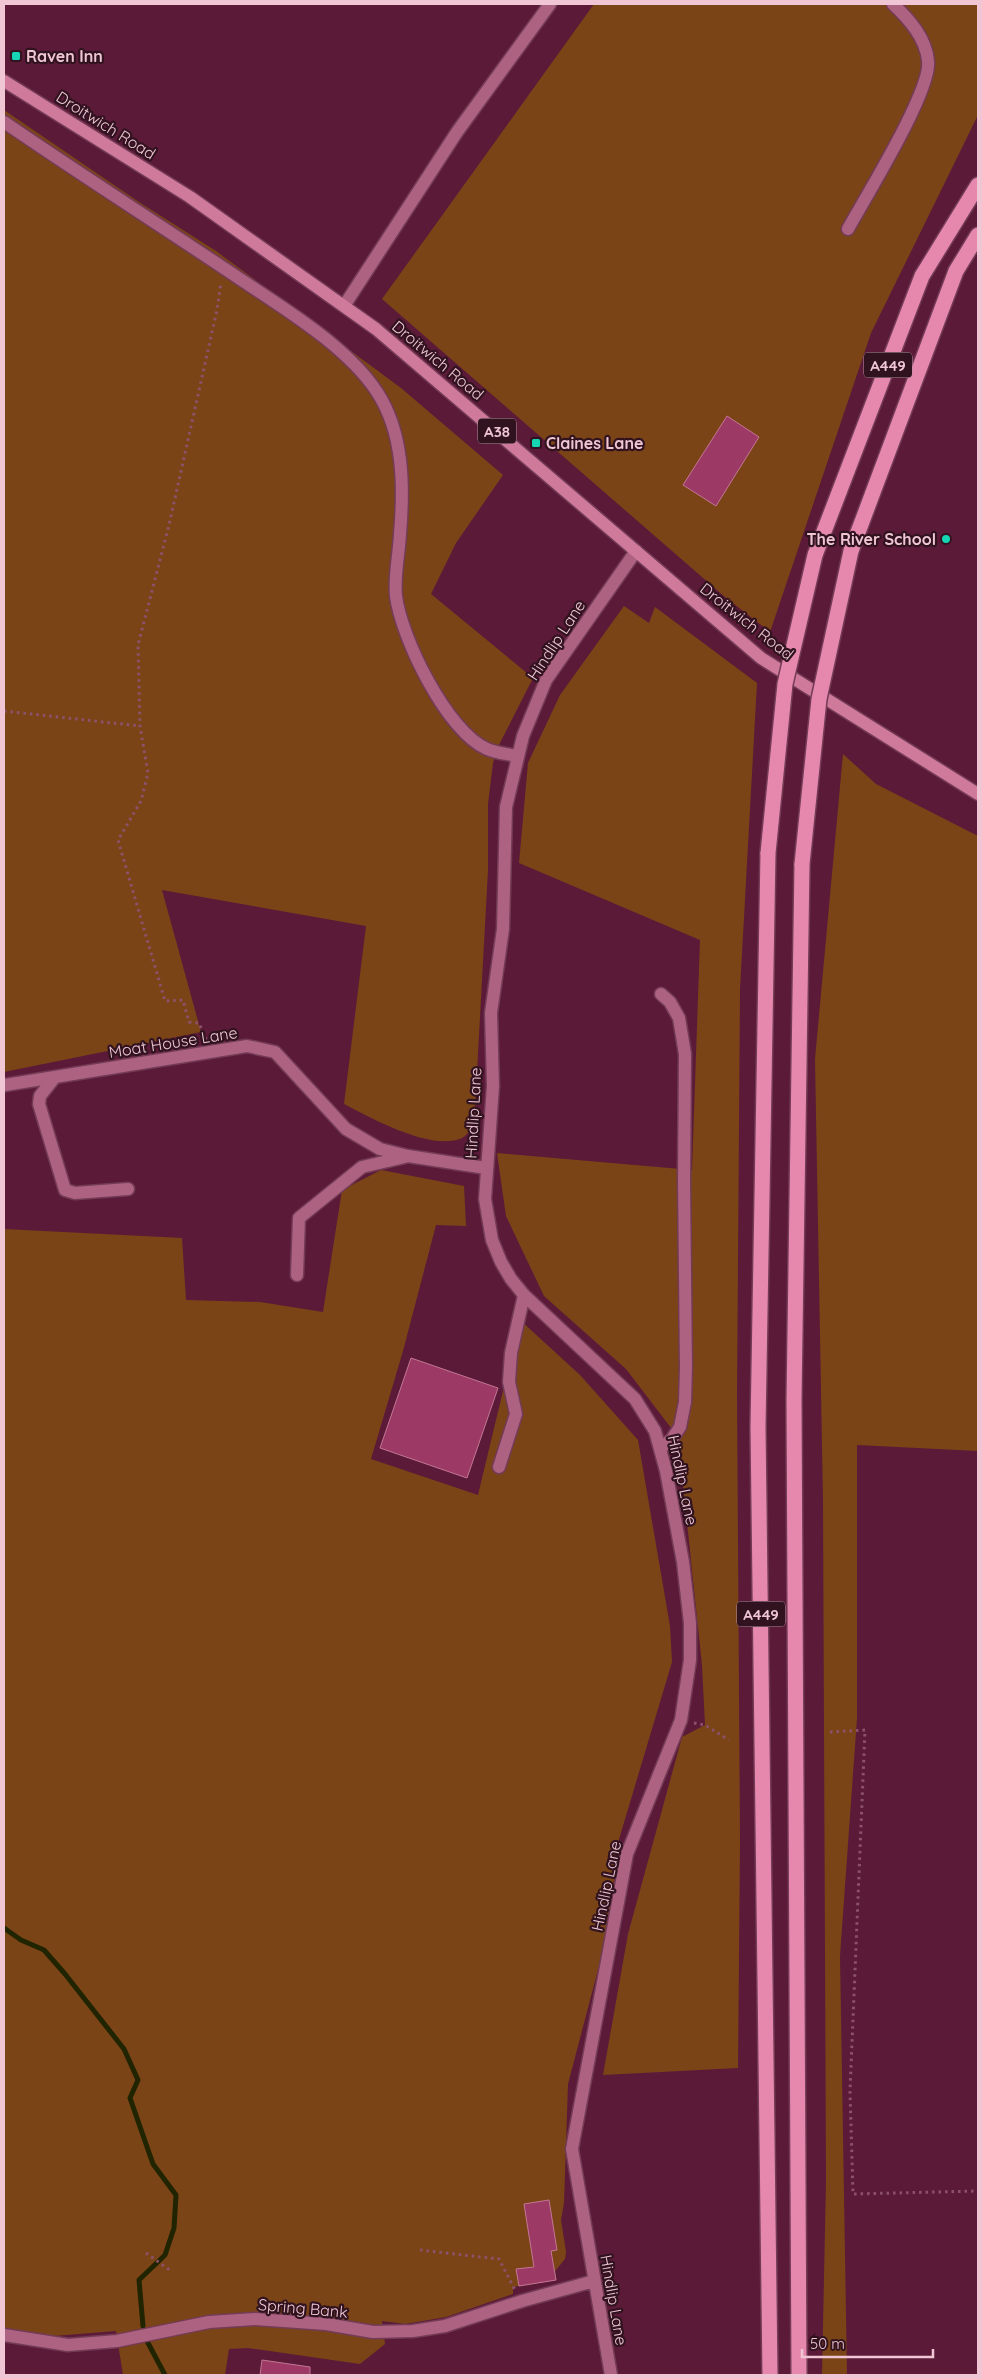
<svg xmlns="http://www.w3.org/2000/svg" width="982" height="2379" viewBox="0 0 982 2379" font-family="Quicksand,sans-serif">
<rect width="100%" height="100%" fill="#5c1a39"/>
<path fill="#7b4417" d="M594,4H978V115L871,333L770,632L725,597L382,299Z
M4,110L139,202L216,251L401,388L503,475L456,543L431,594L533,678L498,747L493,763L488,804V870L474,1127C470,1130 466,1136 462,1138C432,1152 371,1118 344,1104L366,926L162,890L201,1032L4,1072Z
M624,606L649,623L655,607L757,683L740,989L737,1394L740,1842L738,2068L603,2075L628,1934L682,1737L705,1725L702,1665L678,1437L626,1369L544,1296L506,1216L497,1153L692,1170L700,940L519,863L528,763L560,695Z
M843,754L876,784L978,836V1451L857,1445V1718L840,1956L847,2375H822L826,2181L823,1500L815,1059Z
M381,1170L464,1186L466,1226L436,1225L403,1351L371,1459L478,1495L520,1320L580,1375L638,1440L670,1626L672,1662L617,1846L611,1911L604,1947L568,2084L564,2203L561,2220L566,2252L565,2259L555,2271L556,2280L513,2287V2294L446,2317L405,2324L382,2321L385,2344L360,2364L248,2348L229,2349L225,2375H123L116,2331L41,2337L4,2328V1229L182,1238L186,1300L260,1302L323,1312L342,1190Z"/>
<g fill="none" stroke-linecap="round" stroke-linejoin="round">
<path stroke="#212401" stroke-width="5" d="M4,1928L21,1940L44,1950L65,1974L124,2049L138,2080L130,2098L153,2164L176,2195L174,2228L165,2255L139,2280L143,2326
M147,2341L165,2375"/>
</g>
<path fill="#9c3965" stroke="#c37794" d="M727,416L759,437L716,506L683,485Z
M411,1358L498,1388L467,1478L380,1448Z
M549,2200L557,2250L551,2251L556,2280L519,2286L516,2269L534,2267L524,2204Z
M262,2360L310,2367V2375H260Z"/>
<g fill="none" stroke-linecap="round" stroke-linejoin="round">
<g stroke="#733b56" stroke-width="15">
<path id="minor" d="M4,122C81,175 160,225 237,277C283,308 347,346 377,392C404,433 404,487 400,534C399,555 394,575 396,596C401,637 447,732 487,749C496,753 508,754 517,756
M848,229C865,198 932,90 928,61C926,38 909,19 893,4
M344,306L457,132L550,4
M661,994L670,1002L679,1018L685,1054L684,1181L686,1367L685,1402L680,1427L672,1439L661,1448
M55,1077L40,1096L39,1104L65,1190L75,1193L128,1189
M5,1085L247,1046L275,1052L346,1129L380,1149L408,1156L486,1168
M297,1275L299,1218L362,1167L405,1157
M499,1467L516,1414L509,1382L511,1353L524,1295
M4,2335L68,2345L117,2341L209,2322L255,2319L326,2324L373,2332L413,2331L445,2326L522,2301L594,2281
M611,2375L572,2149L627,1854L681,1720L690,1660V1623L683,1562L666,1471L655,1431L635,1399L524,1295L511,1279L501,1262L492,1240L485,1199L493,1086L491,1013L503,929L506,807L523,736L546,680L636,551"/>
</g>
<g stroke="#733b56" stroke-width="15">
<path id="major" d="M4,81L190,197L376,329L761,658L978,794"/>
</g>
<g stroke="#733b56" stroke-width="18">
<path id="highway" d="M851,551L956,271L978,235
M815,555L922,276L978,185
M768,853L758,1427L770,2375
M799,2375L794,1400L802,864"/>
</g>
<path stroke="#8c526c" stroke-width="3" stroke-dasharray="2.5 4" stroke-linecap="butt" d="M4,711L140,726
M206,1040L199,1023L189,1022L183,1000L165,1001L118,840L141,801L148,773L140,726L138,645L169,525L217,310L221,282
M694,1723L705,1725L729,1740
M830,1732L865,1730L850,2091L853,2194L978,2191
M420,2250L499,2259L515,2290
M146,2253L171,2271"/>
<use href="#minor" stroke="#ac6280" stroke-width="12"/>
<use href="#major" stroke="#cf799b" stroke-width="12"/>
<use href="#highway" stroke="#e688ad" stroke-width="15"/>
<g stroke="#733b56" stroke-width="18" stroke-linecap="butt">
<path id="highway-bridge" d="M768,853L785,684L815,555
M802,864L819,699L851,551"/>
</g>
<use href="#highway-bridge" stroke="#e688ad" stroke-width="15"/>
</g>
<g fill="#15d5b3" stroke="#30131f" stroke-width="2">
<rect x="11" y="51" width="10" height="10" rx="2.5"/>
<rect x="531" y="438" width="10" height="10" rx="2.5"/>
<circle cx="946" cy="539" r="5"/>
</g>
<g text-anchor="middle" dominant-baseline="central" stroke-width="4.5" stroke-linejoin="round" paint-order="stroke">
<g fill="#30131f" stroke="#b6909e" stroke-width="1">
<rect x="864" y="352.5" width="48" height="25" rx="4"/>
<rect x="478" y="418.5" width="38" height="25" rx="4"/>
<rect x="737" y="1601.5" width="48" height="25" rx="4"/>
</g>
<g font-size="15" font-weight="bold" fill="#f0c6d4">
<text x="888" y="365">A449</text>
<text x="497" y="431">A38</text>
<text x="761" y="1614">A449</text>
</g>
<g font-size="16" font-weight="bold" fill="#f0c6d4" stroke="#30131f" text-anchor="start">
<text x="26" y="56">Raven Inn</text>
<text x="546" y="443">Claines Lane</text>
<text x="936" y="539" text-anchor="end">The River School</text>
</g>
<g font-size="16" fill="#f0c6d4" stroke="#30131f">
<text transform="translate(106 125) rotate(32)">Droitwich Road</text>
<text transform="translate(438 360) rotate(40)">Droitwich Road</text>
<text transform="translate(747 621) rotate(38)">Droitwich Road</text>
<text transform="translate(556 640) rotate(-57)">Hindlip Lane</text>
<text transform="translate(173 1042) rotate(-9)">Moat House Lane</text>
<text transform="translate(473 1113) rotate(-87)">Hindlip Lane</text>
<text transform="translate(683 1480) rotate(78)">Hindlip Lane</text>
<text transform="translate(606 1886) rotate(-78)">Hindlip Lane</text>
<text transform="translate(614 2300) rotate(80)">Hindlip Lane</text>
<text transform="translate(303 2308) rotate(5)">Spring Bank</text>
</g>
</g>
<rect width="982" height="2379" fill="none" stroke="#f0c6d4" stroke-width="10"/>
<path d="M802 2349v8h131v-8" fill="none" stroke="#f0c6d4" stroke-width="2.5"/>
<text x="810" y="2349" font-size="15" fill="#f0c6d4" stroke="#30131f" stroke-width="4" paint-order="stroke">50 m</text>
</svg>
